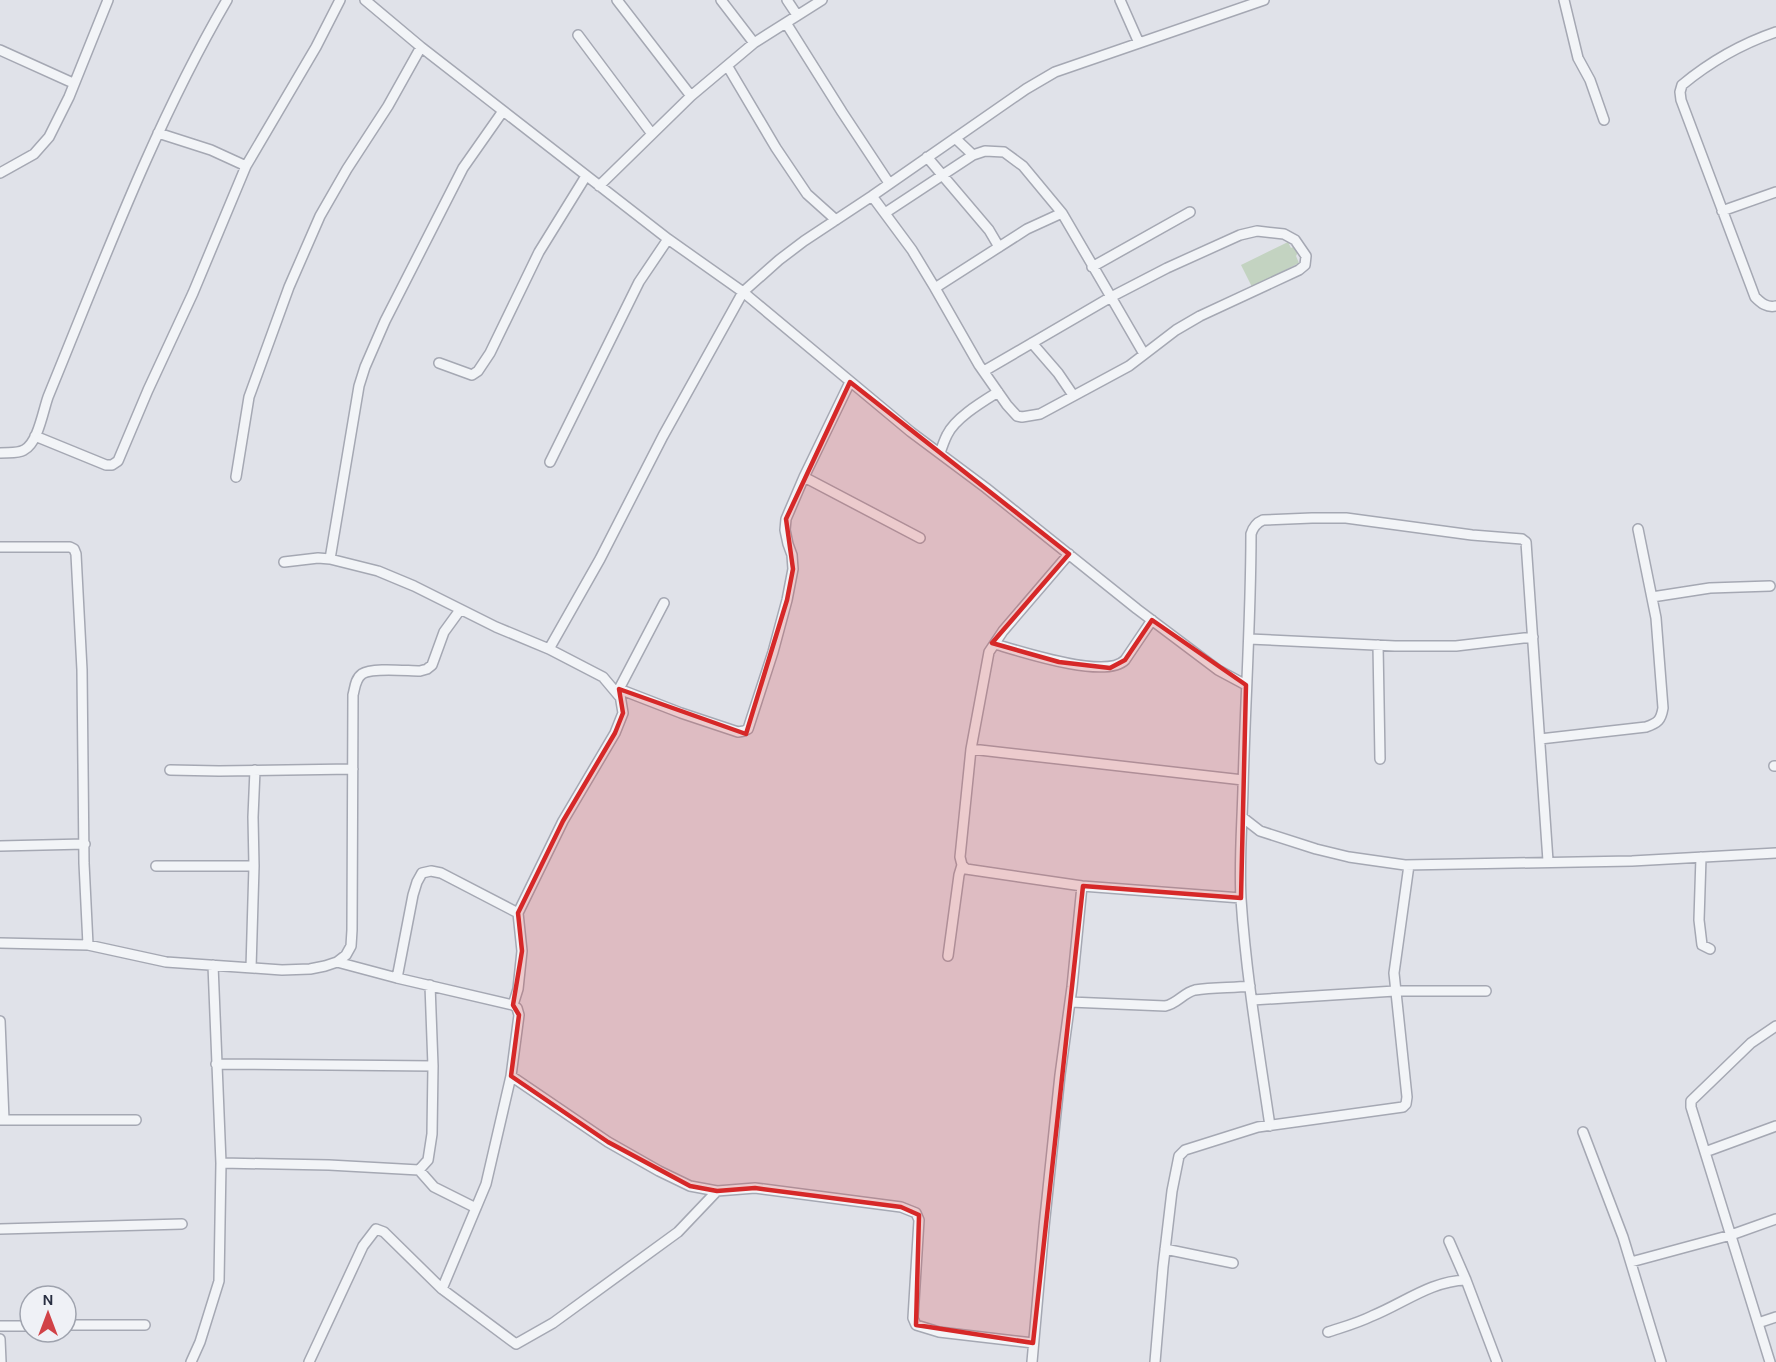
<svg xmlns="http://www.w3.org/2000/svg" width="1776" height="1362" viewBox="0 0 1776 1362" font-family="Karla,sans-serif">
<rect width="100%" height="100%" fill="#e0e2e9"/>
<path fill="#c3d3c1" d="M1288,242L1291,248L1295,246L1299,250L1296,256L1299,263L1252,287L1241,265Z"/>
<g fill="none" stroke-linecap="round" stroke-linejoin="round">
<g stroke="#a5a8b3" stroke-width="12">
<path id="minor" d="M365,0L421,47L668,239L743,292L911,432L986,488L1137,609L1218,670L1246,685
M617,0L691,96
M721,0L754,43
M787,0L797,15
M1120,0L1139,43
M1564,0L1578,58L1590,80L1604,120
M786,23L842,112L889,183
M1776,32C1741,44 1711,61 1682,85L1680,92L1681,100L1755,297C1761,303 1767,308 1776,306
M578,35L652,134
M0,50L73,83
M728,67L776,148L807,194L836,220
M158,133L211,150L246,166
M927,157L989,230L999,247
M0,173L34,154L49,137L69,97L108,0
M599,186L691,96L754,43L822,0
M872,196L912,250L935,288L979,365L1007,405L1017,416L1022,417L1040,414L1129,366L1176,330L1200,316L1299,270L1305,265L1306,256L1295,240L1284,234L1257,231L1240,235L1167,268L1111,297L1062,213L1023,166L1004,152L985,151L973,155L955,138
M1722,211L1776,192
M885,213L973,155
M1092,267L1190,212
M935,288L1027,229L1062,213
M1032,343L1058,373L1073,395
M439,363L472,375L478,371L490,353L539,252L586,176
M984,371L1111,297L1144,354
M35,436L106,465H112L118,461L148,390L193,293L246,166L316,47L340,0
M0,453C8,452 17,454 24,450C38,443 43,411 48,397C103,263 154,125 227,0
M940,453C942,447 944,441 947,435C955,418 982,402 998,392
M550,462L639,282L668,239
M236,477L249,397L289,287L320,216L347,169L388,106L421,47
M804,477L920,538
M0,547H70L74,549L76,554L82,670L84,863L88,945
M330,559L359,386L365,367L385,321L463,168L503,111
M284,562L318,558L330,559L378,571L414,586L496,627L549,649L603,677L619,696
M1652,597L1710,588L1770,586
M1249,639L1395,646H1456L1533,637
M995,644C1019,651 1106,680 1125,660L1152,620
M1378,645L1380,759
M549,649L600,559L663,436L743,292L779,260L804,241L872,196L1026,89L1055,72L1264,0
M619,689L681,713L738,732L744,731L748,729L773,652L787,600L793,569L792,555L788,544L785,530L786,519L804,477L850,382
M1540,739L1646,727C1658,723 1661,720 1663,708L1656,618L1638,529
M971,749L1243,780
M1774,766H1776
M170,770L219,771L353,769
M1242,817L1260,831L1316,849L1349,857L1405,865L1632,861L1776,853
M0,846L85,844
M1701,857L1699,920L1702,945L1710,949
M962,865L966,869L1082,886L1241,898
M156,866H254
M0,943L88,945L166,962L282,970L310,969L325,966L337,962L346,955L351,946L352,930L353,695C355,688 355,679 362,674C372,667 407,671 420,671L427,669L432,665L444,632L460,610
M948,956L959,875L962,865L960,857L971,749L989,652L1003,631L1069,554
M337,962L397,978L513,1005L517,1008L519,1015L511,1076L608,1142L659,1171L690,1186L717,1191L755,1188L901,1207L916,1213L919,1220L913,1318L916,1325L939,1332L1033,1343
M251,968L254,866L253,817L255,770
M397,978L413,895L417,882L422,873L431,871L441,873L518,913
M1252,1000L1395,991H1486
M1070,1002L1165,1006C1177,1004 1183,993 1195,990C1213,987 1233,988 1250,986
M513,1005L518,989L522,951L518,913L563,821L615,733L623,713L619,689L664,603
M0,1021L4,1120
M216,1064L433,1066
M0,1120H136
M1270,1126C1259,1051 1246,975 1241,899C1239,863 1242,826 1243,789C1245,704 1251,619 1251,534C1253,527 1256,523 1263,520L1312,518H1346L1472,535L1522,539L1526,542L1548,861
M1583,1132L1623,1237L1661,1362
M1705,1152L1776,1126
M221,1163L329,1165L419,1170L428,1160L432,1134L433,1066L430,985
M419,1170L434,1187L476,1208
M0,1229L182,1224
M1449,1241L1466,1280L1497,1362
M1165,1249L1233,1263
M1631,1262L1731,1235L1776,1219
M442,1289L486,1184L511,1076
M1758,1323L1776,1317
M66,1325H145
M0,1326H30
M1328,1332C1343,1327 1358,1323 1372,1316C1404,1303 1431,1281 1466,1280
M0,1339L1,1362
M191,1362L200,1342L219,1281L221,1163L213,965
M309,1362L363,1246L376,1229L384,1232L442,1289L516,1344L553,1323L678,1232L717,1191
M1032,1362L1044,1227L1060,1075L1072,987L1082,886
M1155,1362L1163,1267L1172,1191L1179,1156L1185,1150L1258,1127L1403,1107L1406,1104L1407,1097L1394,973L1409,865
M1770,1362L1691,1107V1101L1751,1043L1776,1026"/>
</g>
<use href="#minor" stroke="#f2f4f7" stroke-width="9"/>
</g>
<path fill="#d62828" fill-opacity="0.2" stroke="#d62828" stroke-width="4.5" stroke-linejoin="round" d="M850,382L1069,554L992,643L1059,662L1110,668L1125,660L1152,620L1246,685L1241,898L1083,886L1033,1343L916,1325L919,1215L901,1207L755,1188L717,1191L690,1186L608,1142L511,1076L519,1015L513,1005L522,951L518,913L563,821L615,733L623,713L619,689L746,734L787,600L793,569L786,519Z"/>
<g transform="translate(48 1314)"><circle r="28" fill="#eff1f6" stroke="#9fa3ae" stroke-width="1.5"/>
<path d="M0-4.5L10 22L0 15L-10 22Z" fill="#d14247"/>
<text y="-9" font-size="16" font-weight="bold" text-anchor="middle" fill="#282e41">N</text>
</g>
</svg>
